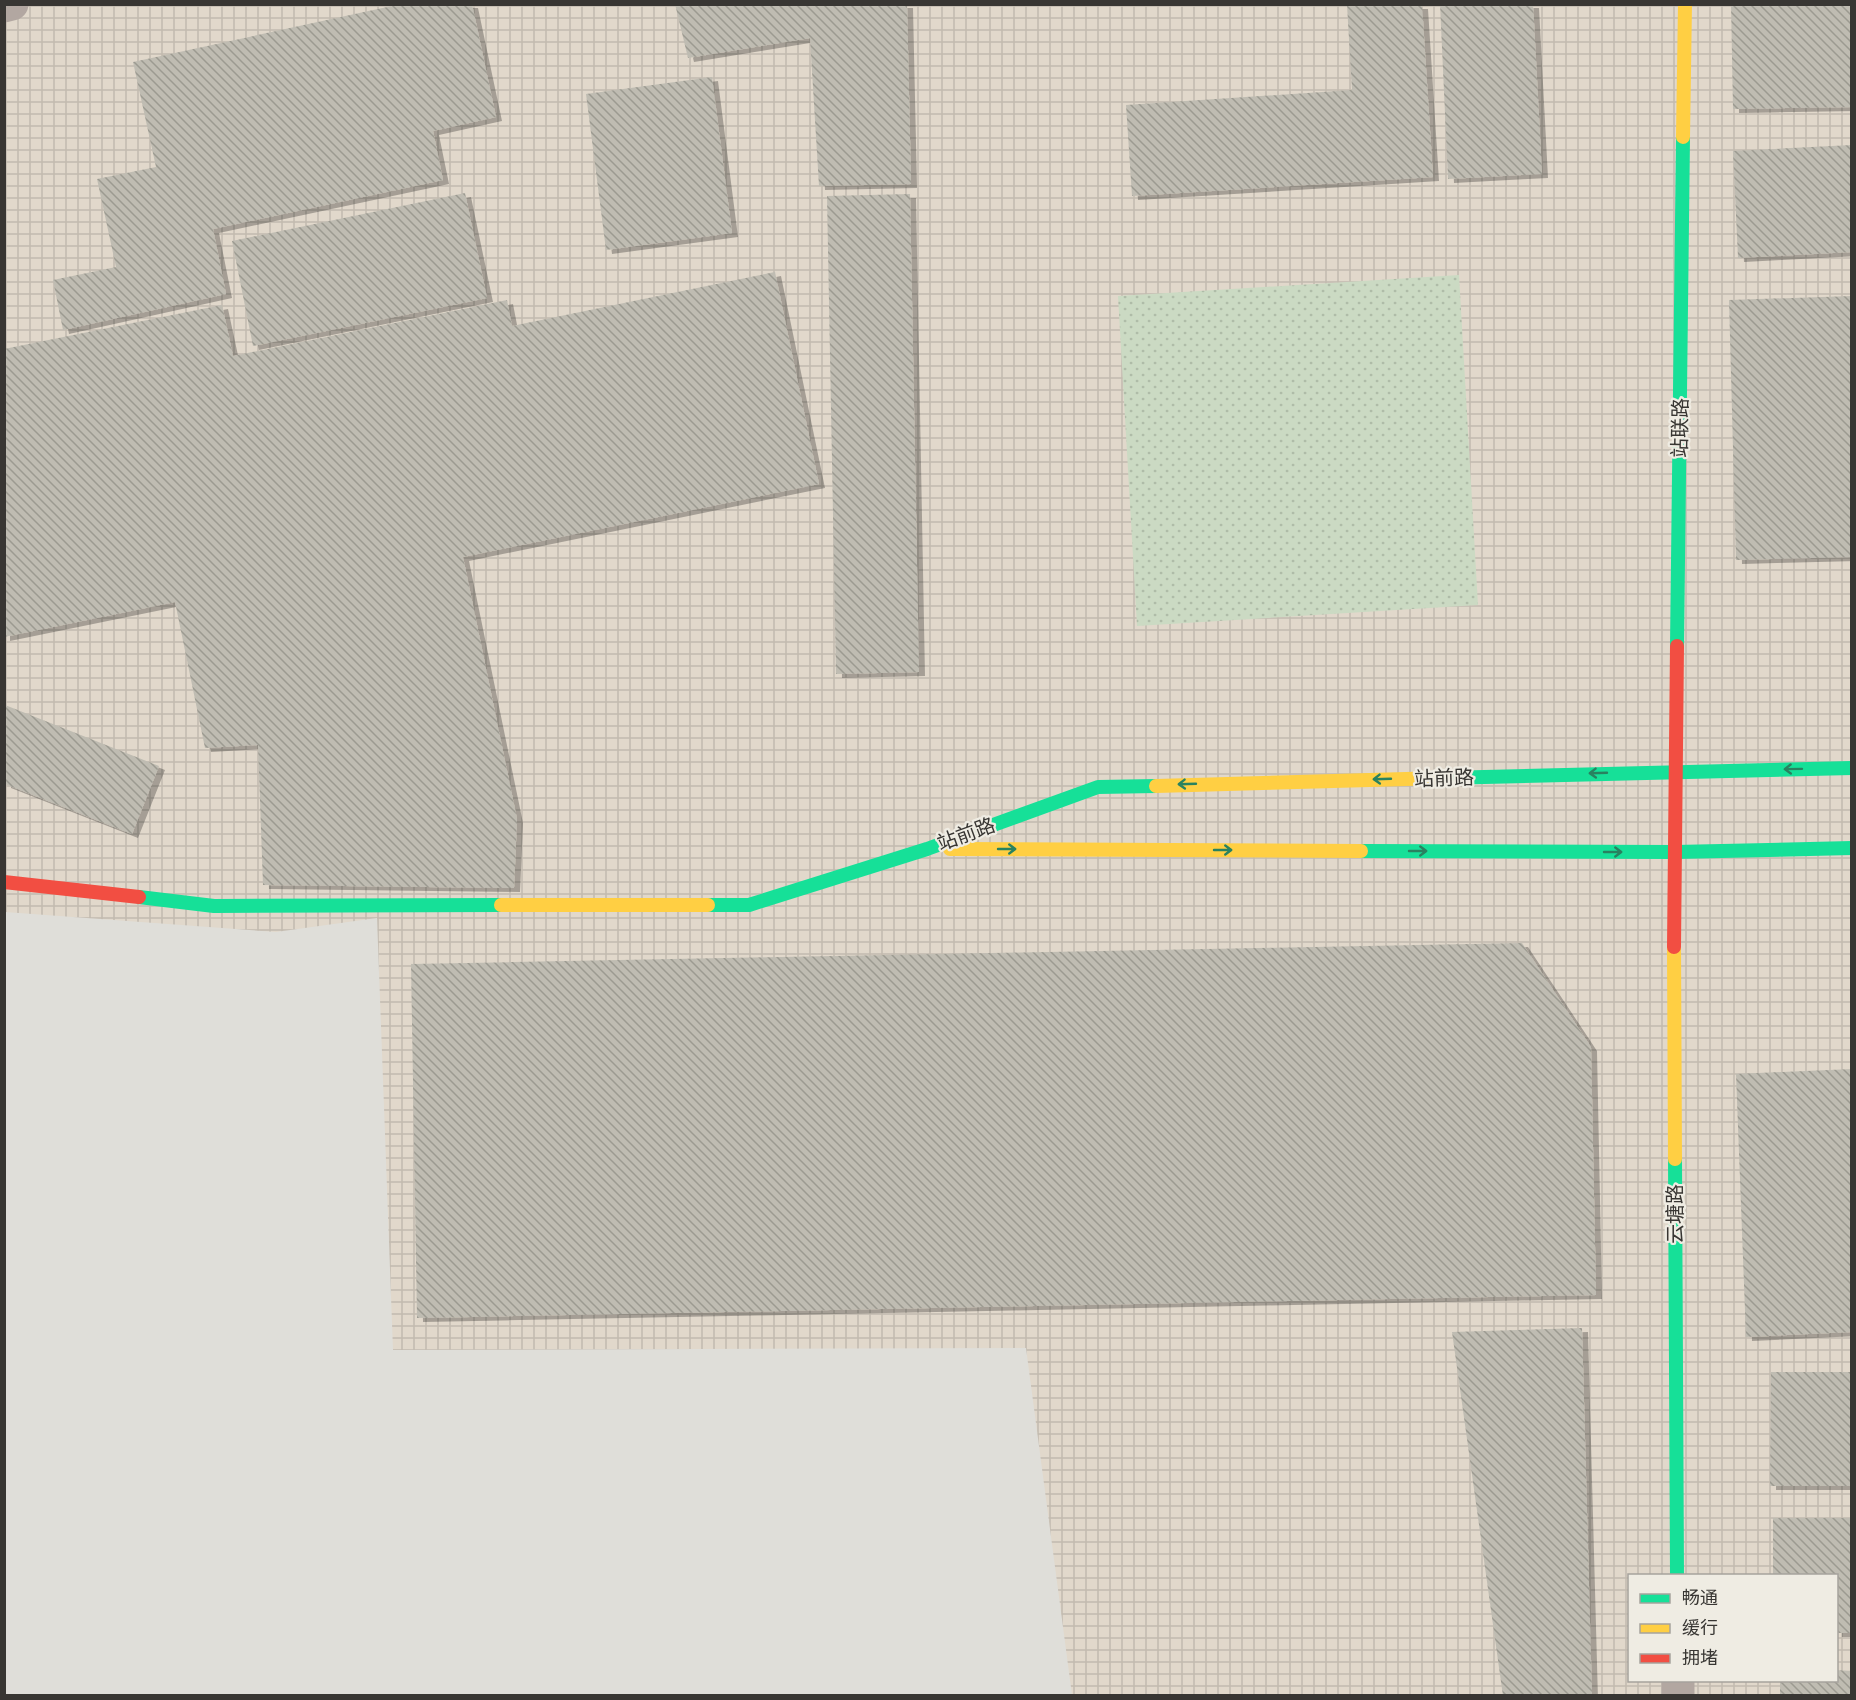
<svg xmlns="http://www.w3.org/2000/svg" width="1856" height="1700" viewBox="0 0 1856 1700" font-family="Roboto,'Noto Sans SC',sans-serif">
<defs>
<pattern id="industrial-grid" width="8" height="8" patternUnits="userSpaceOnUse" patternTransform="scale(1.5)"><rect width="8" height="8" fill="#e1d8cb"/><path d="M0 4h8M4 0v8" fill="none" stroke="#c2baaf"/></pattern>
<pattern id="park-dots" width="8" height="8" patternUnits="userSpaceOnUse" patternTransform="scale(1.5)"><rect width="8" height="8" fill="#cbdac3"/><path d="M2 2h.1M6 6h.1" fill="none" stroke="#afbca8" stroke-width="1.8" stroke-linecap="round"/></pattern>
<pattern id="building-back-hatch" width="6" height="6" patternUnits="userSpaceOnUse" patternTransform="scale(1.5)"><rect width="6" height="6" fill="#bfbcb2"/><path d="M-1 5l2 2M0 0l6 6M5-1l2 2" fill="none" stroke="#9c9a91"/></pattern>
<filter id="shadow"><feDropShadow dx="6" dy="4" stdDeviation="0" flood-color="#0004"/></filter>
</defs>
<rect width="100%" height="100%" fill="#dfded9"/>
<path fill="url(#industrial-grid)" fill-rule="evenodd" d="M4,5H1851V1695H1072L1026,1348L393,1350L377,918L276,932L5,912ZM1630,1576H1836V1680H1630Z"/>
<path fill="url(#park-dots)" d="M1459,275L1478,605L1137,626L1118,296Z"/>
<path fill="url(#building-back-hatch)" filter="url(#shadow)" d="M401,4H472L496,117L433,131L443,180L213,229L226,294L63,330L53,280L116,267L97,179L156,167L133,62Z
M675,4H907L911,184L819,186L810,38L688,58Z
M1440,4H1533L1542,174L1448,179Z
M1731,4H1852V107L1733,109Z
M1347,5H1422L1433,177L1132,196L1126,105L1352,90Z
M712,77L732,233L606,250L586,94Z
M1852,145V252L1738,258L1733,151Z
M465,193L487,298L253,346L232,241Z
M910,194L919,672L836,674L827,196Z
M775,272L819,484L463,557L517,819L514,888L263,885L258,745L205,748L175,602L4,637V349L222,305L233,356L507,300L512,326Z
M1852,296V557L1736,560L1729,300Z
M5,705L159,766L132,834L5,784Z
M1522,943L1591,1047L1596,1295L417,1318L411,964Z
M1852,1069V1332L1746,1337L1736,1074Z
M1582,1328L1592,1696H1503L1452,1332Z
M1771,1372H1852V1486H1770Z
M1773,1518H1852V1633H1836V1576H1773Z
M1836,1670L1852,1671V1696H1780V1680H1836Z"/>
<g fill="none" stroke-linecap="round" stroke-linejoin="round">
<path stroke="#b2a7a1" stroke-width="33" d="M4,6L12,4
M1678,1680V1696"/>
<path stroke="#16e098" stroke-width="14" d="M1677,646L1683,137
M1442,778L1852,768
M1361,851L1675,852L1852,848
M139,897L214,906L501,905
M708,905H749L927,849L1098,787L1156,786
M1675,1159L1677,1576"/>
<path stroke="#ffcf43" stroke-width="14" d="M1683,137L1685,4
M1156,786L1442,778
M950,849L1361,851
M501,905H708
M1674,947L1675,1159"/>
<path stroke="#f24e42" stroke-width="14" d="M4,882L139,897
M1674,947L1677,646"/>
</g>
<defs><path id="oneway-shaft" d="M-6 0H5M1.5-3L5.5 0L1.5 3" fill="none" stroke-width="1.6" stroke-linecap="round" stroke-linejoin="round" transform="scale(1.5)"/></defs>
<g stroke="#298260">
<use href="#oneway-shaft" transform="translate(1793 769) rotate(179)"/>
<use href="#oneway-shaft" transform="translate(1598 773) rotate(178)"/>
<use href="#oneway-shaft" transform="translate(1382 779) rotate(178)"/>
<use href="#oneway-shaft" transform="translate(1187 784) rotate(178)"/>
<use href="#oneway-shaft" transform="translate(1007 849)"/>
<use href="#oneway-shaft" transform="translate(1223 850)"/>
<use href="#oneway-shaft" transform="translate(1418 851)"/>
<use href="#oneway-shaft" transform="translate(1613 852)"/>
</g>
<g text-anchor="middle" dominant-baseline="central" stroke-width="4.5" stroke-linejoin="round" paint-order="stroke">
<g font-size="20" fill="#383633" stroke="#efece3">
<text transform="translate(1680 428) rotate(-89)">站联路</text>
<text transform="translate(1444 778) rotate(-2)">站前路</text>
<text transform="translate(966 834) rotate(-20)">站前路</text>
<text transform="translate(1675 1214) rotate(-90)">云塘路</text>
</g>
</g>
<rect width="1856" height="1700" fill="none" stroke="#383633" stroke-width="12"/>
<rect x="1628" y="1574" width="210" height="108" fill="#efece3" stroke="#a6a39d" stroke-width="1.5"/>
<rect x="1640" y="1594" width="30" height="9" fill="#16e098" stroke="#a6a39d" stroke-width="1.5"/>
<text x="1682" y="1604" font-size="18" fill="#383633">畅通</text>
<rect x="1640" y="1624" width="30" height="9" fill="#ffcf43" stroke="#a6a39d" stroke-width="1.5"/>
<text x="1682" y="1634" font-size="18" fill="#383633">缓行</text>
<rect x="1640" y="1654" width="30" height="9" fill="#f24e42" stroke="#a6a39d" stroke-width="1.5"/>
<text x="1682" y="1664" font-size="18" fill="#383633">拥堵</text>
</svg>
